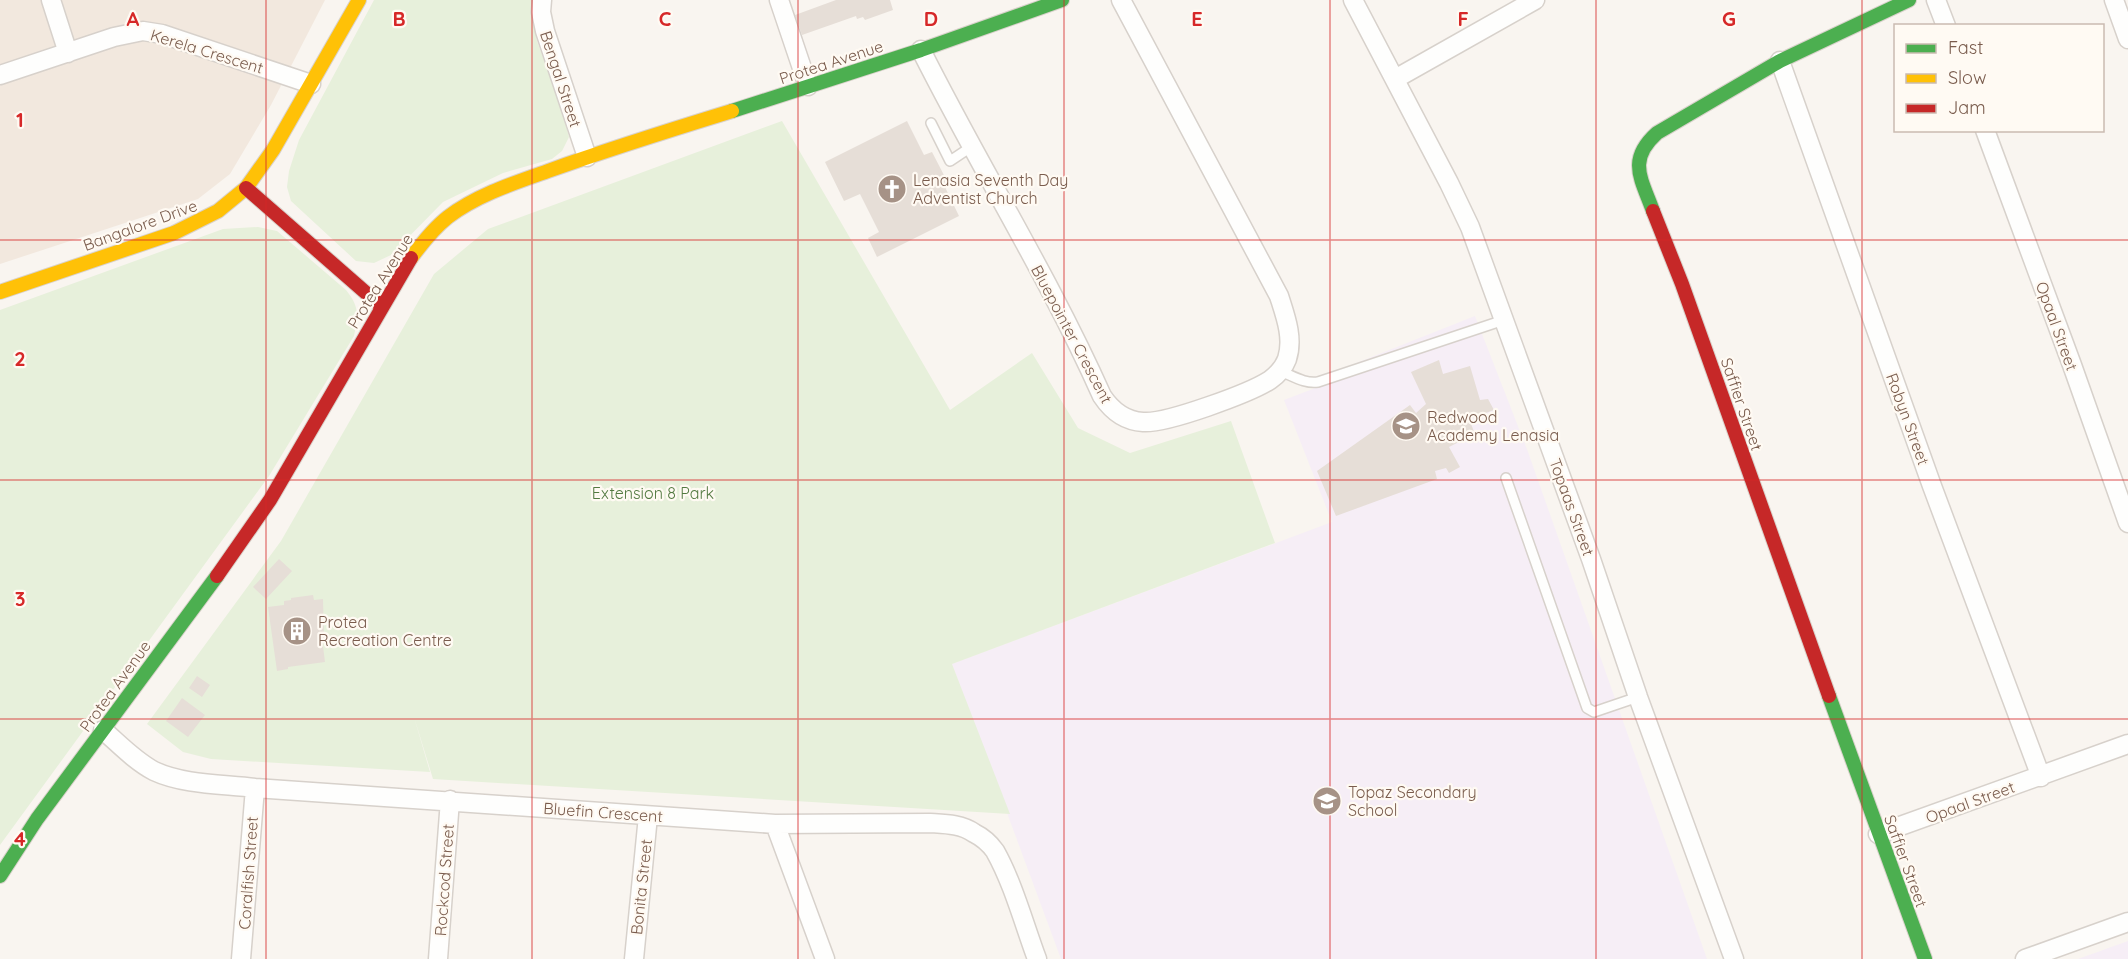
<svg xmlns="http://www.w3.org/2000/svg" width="2128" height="959" viewBox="0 0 2128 959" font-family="Quicksand,sans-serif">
<rect width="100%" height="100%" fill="#f9f5f0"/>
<path fill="#f2e8de" d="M0,0H325L271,105L230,174L198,199L0,264Z"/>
<path fill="#f6eef6" d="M1475,316L1528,452L1707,959H1061L952,664L1332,522L1284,400L1318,387L1316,379Z
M2128,941V959H2078Z"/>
<path fill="#e7f0db" d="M374,0H532L533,21L537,41L560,104L569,137L562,151L552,159L503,173L443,202L391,255L374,263L356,261L291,201L287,187L289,171L299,140Z
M782,121L950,410L1032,353L1078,428L1130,453L1231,421L1275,543L952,664L1010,814L433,779L414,717L430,772L211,759L183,752L147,724L281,541L434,274L488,229Z
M258,227L277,231L346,290C360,307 358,316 354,336L269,476L0,845V310L223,229Z"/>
<path fill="#e6ded7" d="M836,0H890L893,10L865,20L863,17L857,19L856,16L802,35L795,15Z
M907,121L924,155L932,152L946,179L944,185L959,216L877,257L868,238L879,232L860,194L844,201L825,162Z
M1439,360L1443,374L1470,366L1480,400L1488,399L1494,410L1469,419L1475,434L1449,447L1460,467L1449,473L1446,468L1435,471L1437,479L1336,516L1317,471L1410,405L1416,413L1426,404L1411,372Z
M279,559L292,571L266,599L253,587Z
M313,595L314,600L323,599L324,638H322L325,662L288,667V669L277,671L268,607L284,605V601L291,600V598Z
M197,676L210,685L202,697L189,688Z
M182,698L205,715L188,737L166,721Z"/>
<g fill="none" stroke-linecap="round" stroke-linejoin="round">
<g stroke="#d7d1cb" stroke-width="12">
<path id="lane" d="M931,123L950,161L971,147
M1280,371C1293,376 1305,384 1318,382L1504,320
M1506,478L1587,708L1594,712L1638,697"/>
</g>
<g stroke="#d7d1cb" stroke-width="21">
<path id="street" d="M51,0L68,53
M542,0L541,12L545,31L587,157
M779,0L808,86
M1353,0L1449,183L1470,227L1591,559L1638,697L1734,959
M1936,0L1946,26
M2114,0L2128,39
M921,50C979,166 1049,277 1102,396C1112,411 1125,421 1143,422C1166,424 1250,393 1270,380C1277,375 1284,367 1287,359C1294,338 1285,315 1279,296L1121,0
M1780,61L1932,486L2041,777
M0,75L114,37L143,31L162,34L311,84
M1395,79L1535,0
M1985,130L2072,365L2128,523
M103,730C119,744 135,761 154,771C184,785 223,784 255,788L775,824L930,823C945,824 961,824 974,833C982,837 990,844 995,851C1013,883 1024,924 1037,959
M775,824L825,959
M1878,834L2128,744
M241,959L255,788
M438,959L450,800
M634,959L648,816
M2025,959L2128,922"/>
</g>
<g stroke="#d9d2cb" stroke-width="16">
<path id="fast" d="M732,111L921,50L1062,0
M1653,211C1641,178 1627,160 1657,133L1780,61L1909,0
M1829,696L1925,959
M0,876L37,819L217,576"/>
</g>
<g stroke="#d9d2cb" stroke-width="16">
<path id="slow" d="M411,258C422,243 434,228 448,217C477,195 514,183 548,171C609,149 670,130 732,111
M0,292L174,233L218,211L246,188L273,150L359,0"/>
</g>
<g stroke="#d9d2cb" stroke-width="16">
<path id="jam" d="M246,188L381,306
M1653,211L1682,284L1829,696
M217,576L270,500L411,258"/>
</g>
<use href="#lane" stroke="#fefefd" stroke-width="9"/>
<use href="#street" stroke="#fefefd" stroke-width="18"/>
<use href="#fast" stroke="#4caf50" stroke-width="14"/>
<use href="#slow" stroke="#ffc107" stroke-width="14"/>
<use href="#jam" stroke="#c62828" stroke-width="14"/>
</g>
<path fill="none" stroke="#d62828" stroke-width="1.5" stroke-opacity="0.55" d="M266,0V959M532,0V959M798,0V959M1064,0V959M1330,0V959M1596,0V959M1862,0V959M0,240H2128M0,480H2128M0,719H2128"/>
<defs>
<g id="church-disc" transform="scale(1.5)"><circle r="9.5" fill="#a69286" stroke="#fffaf3"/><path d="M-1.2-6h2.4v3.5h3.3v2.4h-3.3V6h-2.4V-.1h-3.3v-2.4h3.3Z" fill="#fff"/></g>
<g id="school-disc" transform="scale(1.5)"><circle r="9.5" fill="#a69286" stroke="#fffaf3"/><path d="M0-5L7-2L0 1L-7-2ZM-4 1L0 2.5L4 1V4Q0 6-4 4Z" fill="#fff"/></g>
<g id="building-disc" transform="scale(1.5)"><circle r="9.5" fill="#a69286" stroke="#fffaf3"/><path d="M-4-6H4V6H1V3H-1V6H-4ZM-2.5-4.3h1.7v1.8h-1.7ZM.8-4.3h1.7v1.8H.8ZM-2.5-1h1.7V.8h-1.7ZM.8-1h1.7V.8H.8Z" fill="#fff"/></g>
</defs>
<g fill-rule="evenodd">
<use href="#church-disc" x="892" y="189"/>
<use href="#school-disc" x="1406" y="426"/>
<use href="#building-disc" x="297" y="631"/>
<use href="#school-disc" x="1327" y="801"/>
</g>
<g text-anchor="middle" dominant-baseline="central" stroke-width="4.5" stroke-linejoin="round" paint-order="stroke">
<g font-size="16" fill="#7a5c4d" stroke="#fffaf3">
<text transform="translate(207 51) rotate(17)">Kerela Crescent</text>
<text transform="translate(831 62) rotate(-18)">Protea Avenue</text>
<text transform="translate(561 79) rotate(72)">Bengal Street</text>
<text transform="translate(140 225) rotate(-20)">Bangalore Drive</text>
<text transform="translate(380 281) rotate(-58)">Protea Avenue</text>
<text transform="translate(2057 326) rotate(70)">Opaal Street</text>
<text transform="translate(1072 334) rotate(62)">Bluepointer Crescent</text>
<text transform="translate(1742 404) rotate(71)">Saffier Street</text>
<text transform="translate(1908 419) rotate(70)">Robyn Street</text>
<text transform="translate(1572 507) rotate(70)">Topaas Street</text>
<text transform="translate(115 686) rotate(-54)">Protea Avenue</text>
<text transform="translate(1970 802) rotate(-20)">Opaal Street</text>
<text transform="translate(603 812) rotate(4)">Bluefin Crescent</text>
<text transform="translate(1906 861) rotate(70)">Saffier Street</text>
<text transform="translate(248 873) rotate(-86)">Coralfish Street</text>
<text transform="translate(444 880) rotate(-86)">Rockcod Street</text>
<text transform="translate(641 887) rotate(-84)">Bonita Street</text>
</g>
<g font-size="16" fill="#7a5c4d" stroke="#fffaf3" text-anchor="start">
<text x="913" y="180">Lenasia Seventh Day<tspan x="913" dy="18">Adventist Church</tspan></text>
<text x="1427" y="417">Redwood<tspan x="1427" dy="18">Academy Lenasia</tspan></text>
<text x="318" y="622">Protea<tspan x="318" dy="18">Recreation Centre</tspan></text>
<text x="1348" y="792">Topaz Secondary<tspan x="1348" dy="18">School</tspan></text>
</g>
<g font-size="16" fill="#537a41" stroke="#fffaf3">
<text x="653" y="493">Extension 8 Park</text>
</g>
</g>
<g font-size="20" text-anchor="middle" font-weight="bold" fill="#d62828" stroke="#fffaf3" stroke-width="4.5" stroke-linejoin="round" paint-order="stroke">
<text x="133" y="26">A</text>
<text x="399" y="26">B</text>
<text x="665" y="26">C</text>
<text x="931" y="26">D</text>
<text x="1197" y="26">E</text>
<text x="1463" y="26">F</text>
<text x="1729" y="26">G</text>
<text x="20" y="127">1</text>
<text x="20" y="366">2</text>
<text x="20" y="606">3</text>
<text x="20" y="846">4</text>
</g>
<rect x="1894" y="24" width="210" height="108" fill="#fffaf3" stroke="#cabbb1" stroke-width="1.5"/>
<rect x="1906" y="44" width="30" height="9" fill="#4caf50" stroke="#cabbb1" stroke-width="1.5"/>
<text x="1948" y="54" font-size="18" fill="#7a5c4d">Fast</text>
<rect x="1906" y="74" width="30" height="9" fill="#ffc107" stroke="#cabbb1" stroke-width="1.5"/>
<text x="1948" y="84" font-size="18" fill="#7a5c4d">Slow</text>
<rect x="1906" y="104" width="30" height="9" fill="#c62828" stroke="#cabbb1" stroke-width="1.5"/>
<text x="1948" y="114" font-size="18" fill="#7a5c4d">Jam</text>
</svg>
